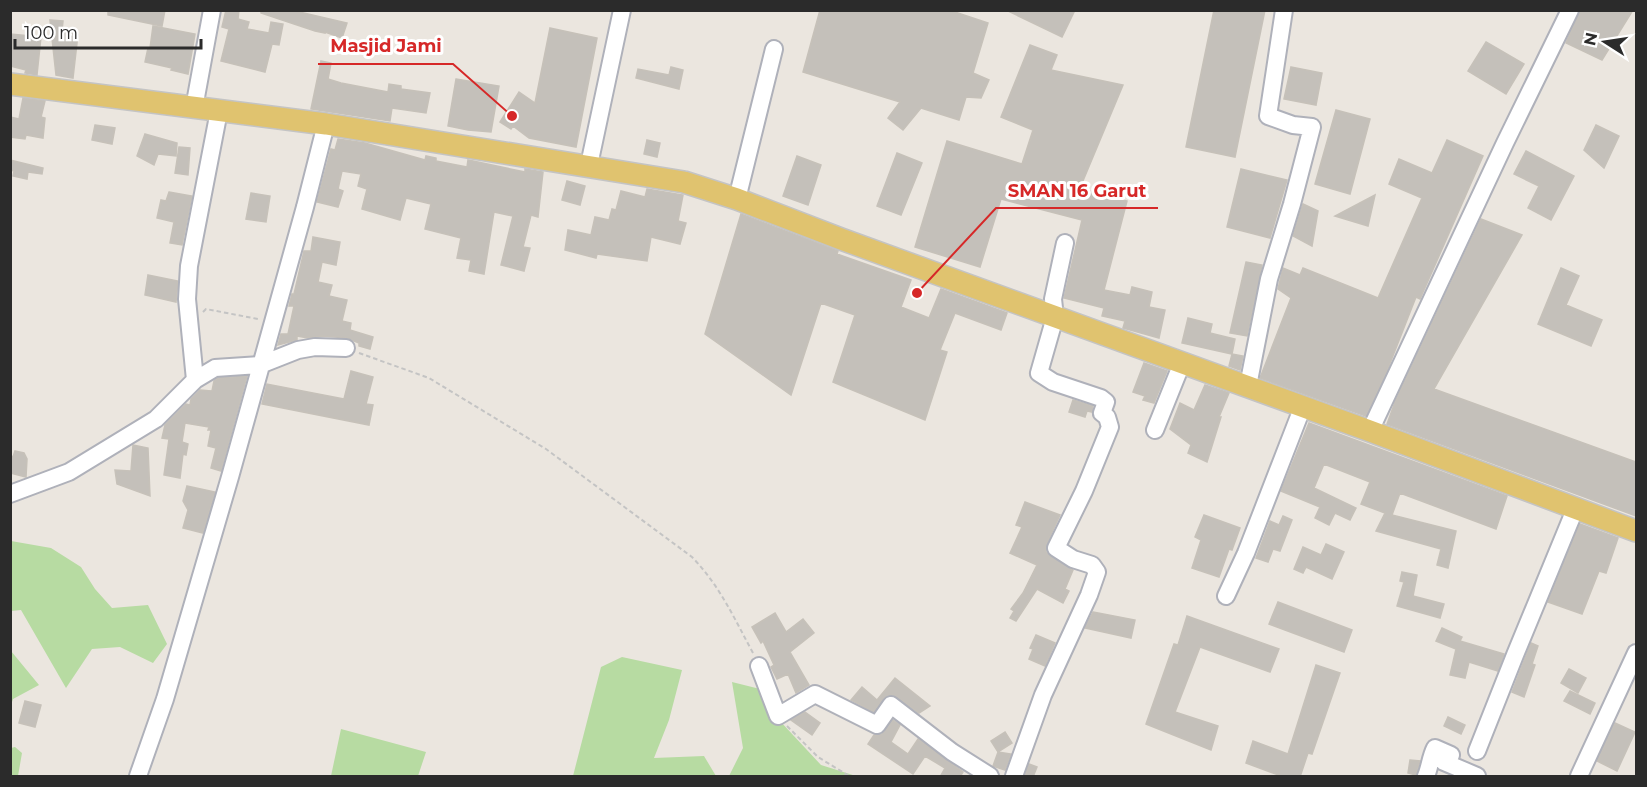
<svg xmlns="http://www.w3.org/2000/svg" width="1647" height="787" viewBox="0 0 1647 787" font-family="Montserrat,sans-serif">
<rect width="100%" height="100%" fill="#ebe6df"/>
<path fill="#b7dba2" d="M11,541L51,548L81,567L95,589L112,608L148,605L167,644L153,663L120,647L92,649L66,688L21,610L11,611Z
M11,651L39,685L13,699L11,705Z
M622,657L682,670L669,720L654,758L704,756L716,776H573L601,667Z
M732,682L764,690L779,720L821,765L856,776H729L743,748Z
M341,729L426,752L418,776H331Z
M15,747L22,753L18,776H11V748Z"/>
<path fill="#c4c0ba" stroke="#c6c1b9" stroke-width="1.5" d="M108,10H165L162,26L108,15Z
M226,10H239L238,19L249,22L247,29L269,33L271,22L283,24L279,45L272,44L265,72L221,61L229,29L222,27Z
M261,10H291L347,23L342,38L325,32V33L315,31L261,13Z
M820,10H949L988,23L973,73L989,80L981,98L966,97L959,120L921,108L903,130L888,118L900,102L803,72Z
M1006,10H1075L1062,37Z
M1214,10H1265L1235,157L1186,147Z
M1580,10H1633L1602,60L1566,43Z
M50,20L63,21L62,31L78,34L73,78L56,75Z
M153,26L195,34L188,74L171,70L172,68L145,62L148,48H150Z
M550,28L597,38L576,147L529,138L513,126L511,129L500,122L519,92L535,103Z
M10,34L41,37L37,75L25,73L26,70L10,66Z
M1486,42L1524,64L1506,94L1468,71Z
M1030,45L1057,55L1051,70L1123,85L1080,188L1127,201L1104,290L1130,295L1132,287L1152,292L1149,307L1165,310L1159,338L1123,328L1125,321L1102,316L1104,308L1064,298L1082,220L1001,199L980,267L915,247L947,141L1022,164L1033,130L1001,117Z
M321,61L331,63L328,79L341,83L388,92L389,84L401,86V89L430,93L426,113L392,108L390,121L311,109Z
M671,67L683,70L679,89L636,78L638,69L669,75Z
M1291,67L1322,73L1316,105L1284,99Z
M456,79L499,86L491,132L468,130L448,126Z
M23,98L45,101L41,117L45,118L43,138L26,135L25,139L10,137V117L19,119Z
M1336,110L1370,119L1350,194L1315,184Z
M95,125L115,128L112,144L92,140Z
M1596,125L1619,136L1604,168L1584,150Z
M145,134L177,143L176,156L158,154L154,165L137,156Z
M338,139L365,143L425,160L426,156L436,158V161L467,167L468,160L525,172V169L543,172L538,217L531,215L523,247L530,248L524,271L501,265L513,216L494,212L484,274L469,271L471,260L457,258L461,238L425,229L431,204L406,198L400,220L362,209L367,189L358,186L361,174L342,171L338,189L343,191L338,207L317,202L331,149L335,150Z
M647,140L660,143L657,157L644,154Z
M1447,140L1483,156L1420,299L1416,297L1387,371L1366,416L1260,378L1291,298L1278,289L1283,268L1300,275L1303,268L1378,298L1422,198L1389,184L1399,159L1432,173Z
M179,147L190,148L188,175L175,173Z
M1526,151L1574,176L1551,220L1528,208L1539,186L1514,174Z
M897,153L922,163L901,215L877,206Z
M797,156L821,165L808,205L783,196Z
M10,160L43,168L42,174L28,172L27,179L13,176L14,171L10,170Z
M1241,169L1287,180L1270,238L1227,227Z
M567,181L585,186L580,205L562,200Z
M647,189L683,195L678,221L686,223L680,244L651,237L647,261L597,254L596,258L565,250L568,230L591,235L595,217L609,220L612,209L616,210L621,191L645,197Z
M169,192L192,196L182,245L170,243L174,222L157,218L161,200L166,201Z
M251,193L270,196L266,222L246,219Z
M1375,195L1368,226L1335,216Z
M1303,204L1318,211L1312,246L1293,236Z
M741,214L838,251L837,254L911,280L901,307L929,318L941,289L1007,313L1001,330L955,313L940,350L947,352L925,420L833,382L855,315L821,303L791,395L705,334Z
M1481,219L1522,235L1434,389L1636,462V516L1387,424L1395,402Z
M313,237L340,242L336,265L322,262L318,282L332,285L329,296L347,300L342,321L351,323L350,330L373,337L370,349L359,346V343L347,338L323,336L308,338L297,336V340L278,345L281,334H288L294,306H289L292,294H294L304,251H311Z
M1246,262L1262,265L1247,336L1230,333Z
M1561,268L1579,276L1566,305L1602,320L1591,346L1538,324Z
M148,275L178,281L176,302L145,295Z
M1188,318L1212,324L1210,333L1235,339L1232,354L1182,343Z
M1232,354L1243,356L1240,370L1229,366Z
M1144,363L1167,371L1154,403L1143,400L1145,396L1133,392Z
M351,371L373,377L366,404L373,405L369,425L262,404L267,384L344,399Z
M247,376L221,471L211,468L216,448L208,446L211,430H208L209,427L185,423L182,442L188,444L186,455L183,454L180,478L164,475L169,439L162,438L165,425L186,404L190,405L191,399L200,390L212,391L214,381L218,378Z
M1205,385L1229,393L1219,417H1221L1207,462L1188,453L1191,445L1170,429L1180,403L1194,410Z
M1073,400L1093,406L1092,412L1087,411L1085,417L1069,412Z
M1309,423L1507,496L1496,529L1400,493L1392,515L1456,531L1448,568L1437,565L1441,549L1376,531L1385,513L1361,504L1370,482L1324,464L1314,488L1356,508L1350,520L1335,513L1329,525L1315,518L1320,507L1281,491Z
M133,445L148,448L150,496L117,484L115,470L131,471Z
M15,451L24,453L27,459L26,477L10,473V455L13,457Z
M187,486L215,492L203,533L183,528L188,510L183,501Z
M1025,502L1060,515L1047,543L1046,552L1073,570L1065,589L1069,591L1063,603L1037,589L1016,621L1010,618L1014,611L1011,609L1023,593L1037,565L1010,553L1022,527L1016,525Z
M1204,515L1240,528L1232,550L1229,549L1219,577L1192,568L1201,540L1195,537Z
M1283,516L1292,520L1280,551L1273,549L1268,562L1256,558L1270,521L1279,525Z
M1580,524L1618,538L1606,573L1599,571L1582,614L1548,602Z
M1326,544L1344,552L1332,579L1306,567L1303,573L1294,569L1303,547L1321,555Z
M1402,572L1417,575L1413,596L1444,604L1440,618L1397,606L1404,582L1400,581Z
M1278,602L1352,630L1344,652L1269,624Z
M1093,612L1135,620L1131,638L1085,628Z
M775,613L786,632L803,619L814,633L790,652L809,685L796,693L788,674L777,679L771,667L774,665L763,641L761,643L752,627Z
M1187,616L1279,649L1270,672L1200,647L1175,712L1218,726L1211,750L1146,724L1174,644L1178,645Z
M1442,628L1462,637L1460,641L1504,654L1498,671L1469,662L1465,678L1450,675L1456,649L1436,641Z
M1036,635L1055,643L1045,666L1029,659L1033,649L1030,648Z
M1531,643L1538,646L1532,664L1535,665L1524,697L1512,692Z
M1316,665L1340,673L1312,754L1308,753L1300,777H1284L1246,763L1253,741L1288,754Z
M1569,669L1586,678L1578,693L1561,683Z
M895,678L930,706L919,713L897,697L892,695L883,699L874,712L851,700L862,687L877,700Z
M1570,691L1595,703L1590,714L1564,701Z
M25,701L41,705L35,727L19,723Z
M805,712L820,723L812,735L791,720Z
M1448,717L1465,725L1461,734L1444,726Z
M893,720L900,725L891,742L908,754L918,739L963,772L960,777H940L945,768L925,756L913,774L868,744L874,735L882,734Z
M1615,723L1635,732L1617,771L1597,761Z
M1005,732L1012,743L998,752L991,741Z
M998,752L1011,754L1005,770L993,766Z
M1410,760L1420,761L1416,775L1408,773Z
M1029,764L1037,767L1033,777L1025,776Z"/>
<g fill="none" stroke-linecap="round" stroke-linejoin="round">
<g stroke="#afb1ba" stroke-width="20">
<path id="minor" d="M194,108L212,10
M589,165L622,10
M737,199L774,49
M195,380L187,299L189,266L219,111
M1248,386L1269,279L1292,204L1312,127L1293,125L1268,116L1284,10
M1155,430L1182,363
M1370,431L1505,143L1570,10
M10,494L69,472L156,419L195,380L215,368L260,365L298,350L315,347L346,348
M1226,596L1246,553L1303,406
M759,666L778,716L815,694L877,725L891,705L952,752L990,776
M1477,751L1515,655L1576,507
M138,776L165,699L230,477L305,207L326,124
M1014,776L1043,695L1089,595L1097,572L1092,565L1073,559L1056,548L1084,491L1110,427L1107,417L1102,413L1106,402L1101,398L1053,382L1039,373L1055,317L1053,299L1065,243
M1426,776C1430,767 1430,758 1435,748L1451,755L1444,762L1477,776
M1579,776L1636,653"/>
</g>
<g stroke="#c4c4c4" stroke-width="24">
<path id="major" d="M10,84L326,124L684,182L737,199L841,239L1370,431L1636,531"/>
</g>
<path stroke="#c4c4c4" stroke-width="2" stroke-dasharray="4.5 3" stroke-linecap="butt" d="M203,312L206,309L258,319
M359,353L429,378L546,449L692,557C720,586 734,618 753,653
M787,726L818,757L849,776"/>
<use href="#minor" stroke="#fff" stroke-width="16"/>
<use href="#major" stroke="#e0c36f" stroke-width="21"/>
</g>
<path fill="none" stroke="#d62828" stroke-width="2" d="M512 116L453 64H318M917 293L996 208H1158"/>
<g fill="#d62828" stroke="#fff" stroke-width="2">
<circle cx="512" cy="116" r="6"/>
<circle cx="917" cy="293" r="6"/>
</g>
<g font-size="18" text-anchor="middle" font-weight="bold" fill="#d62828" stroke="#fff" stroke-width="6" stroke-linejoin="round" paint-order="stroke">
<text x="386" y="52">Masjid Jami</text>
<text x="1077" y="197">SMAN 16 Garut</text>
</g>
<rect width="1647" height="787" fill="none" stroke="#2b2b2b" stroke-width="24"/>
<g transform="translate(1605 42) rotate(282)" stroke="#ffffff" stroke-width="4.5" paint-order="stroke">
<path d="M0-4.5L10 22L0 15L-10 22Z" fill="#2b2b2b"/>
<text y="-9" font-size="16" font-weight="bold" text-anchor="middle" fill="#2b2b2b">N</text>
</g>
<path d="M15 39v9h186v-9" fill="none" stroke="#2b2b2b" stroke-width="3"/>
<text x="24" y="39" font-size="18" fill="#2b2b2b" stroke="#ffffff" stroke-width="4.5" paint-order="stroke">100 m</text>
</svg>
